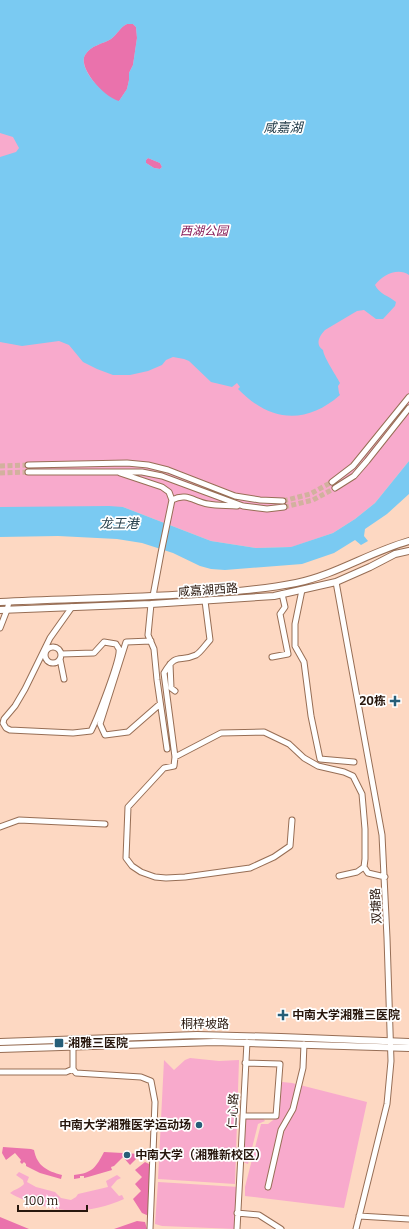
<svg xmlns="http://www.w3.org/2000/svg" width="409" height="1229" viewBox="0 0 409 1229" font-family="Bitter,'Noto Sans SC',serif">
<rect width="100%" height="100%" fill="#fdd8c2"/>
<path fill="#f8aacc" d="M0,0H409V461L375,503L355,519L333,533L292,547L256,548L211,541L123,507H0Z
M190,1058L219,1061L239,1060L235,1184L158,1179L164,1060L174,1070L185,1060Z
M282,1082L292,1083L367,1102L344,1208L245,1196V1187L261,1124H268L277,1117Z
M262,1117L265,1121L258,1124L248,1164L243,1162L245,1118Z
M19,1172L29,1177L27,1182L36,1187L55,1192L61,1198L71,1200L76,1197L78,1194L108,1187L106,1181L117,1175L121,1178L117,1180L111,1187L119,1196L122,1195L124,1199C92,1213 67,1214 33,1203C25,1200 18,1198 10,1193C15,1189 19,1189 24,1184L23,1180L16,1175Z
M158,1182L239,1187L236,1229L162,1226L155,1224Z"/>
<path fill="#ea72ac" d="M127,24H133L136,27L137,38L133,65L129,73V80L127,89L119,101C117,101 115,101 113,100C102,94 78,67 85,55C91,45 103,44 111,39C118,34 119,28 127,24Z
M148,158L160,163L162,167L160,169L154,168L146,163V160Z
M3,1147L31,1149L34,1150C37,1166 47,1171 62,1175L61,1179L40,1173L26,1166V1164L24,1162L22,1164L20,1162L21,1160L15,1153L6,1160L2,1153Z
M104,1152L141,1154L130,1165L123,1157L114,1166L111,1167L112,1170L88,1177L84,1178V1176H80V1178L74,1179V1175C93,1173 96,1167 104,1152Z
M145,1162L149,1164V1216L142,1213L133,1199L141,1191L135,1184L142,1177L135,1170Z
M0,1217L29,1229H0Z
M137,1221L145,1222L147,1229H114Z"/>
<path fill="#7acaf2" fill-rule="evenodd" d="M0,0H409V275C398,267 382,275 375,285C379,294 389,296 396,302L395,306L383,319H376L364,310L357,311L325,330C319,336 315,345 323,350C324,358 336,375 340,383L338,386L339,393L340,395C306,425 270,422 238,389L240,387L237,383L232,387L211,382L189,361L184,359L173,357L166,360L162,365L148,371L130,375H113L97,369L83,362L69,345L59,341L22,346L0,342V157L16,152L19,148L13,137L0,133ZM127,24H133L136,27L137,38L133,65L129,73V80L127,89L119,101C106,98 77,69 85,55C91,45 103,44 111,39C118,34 119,28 127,24ZM148,158L160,163L162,167L160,169L154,168L146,163V160Z
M409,461V494L387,514L365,529L364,536L368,541L361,545L355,540L334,553L302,564L225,570L211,569L200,566L173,553L142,543L117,539L58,536L0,537V507L109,506L123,507L211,541L256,548L291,547L333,533L355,519L375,503Z"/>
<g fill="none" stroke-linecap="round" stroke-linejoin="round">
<path stroke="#d2b19e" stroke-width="5" stroke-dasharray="5 2.5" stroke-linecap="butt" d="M0,466L28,465
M0,473L28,472
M283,501L310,494L332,482
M284,507L313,500L335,488"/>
<g stroke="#976e55" stroke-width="7">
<path id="minor" d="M28,465L127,463L148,465L168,470L235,496L260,500L283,501
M28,472H142L162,476L243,506L267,509L284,507
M120,473L162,487L169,492L172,500L161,553L153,596
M332,482L353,466L409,397
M335,488L354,476L367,461L409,408
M172,500C187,492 194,502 208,504C218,506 228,505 237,506
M336,582L382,835L387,938L391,1061L387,1104L356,1229
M302,590L295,624V646L304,662L311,716L320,759L354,762
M205,601L210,640C206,644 201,652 196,655C179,663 177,651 164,673L175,757L174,766L164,768L128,807L126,858L132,866L141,872L155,877L166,878L185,877L250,868L274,857L290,846L292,820
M151,604L148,635L154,649L157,680L167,749
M0,628L7,610L9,602
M151,641L126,642L100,724L105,735L128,732L160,704
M45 655a8 8 0 1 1 16 0a8 8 0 1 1-16 0Z
M61,654L94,653L104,642L116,644C117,646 118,647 119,649C121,659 97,719 91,731L73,733L10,730L6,728L3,723L4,719L15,706L25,689L50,638L72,607
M272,657L288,654L280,614L285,607L282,594
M60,659L64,679
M170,664L171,688L175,691
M175,757L221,733L264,732L289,744L304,758L318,766L344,772L353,776L362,794L365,829V859L364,867L368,873L385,877
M0,827L19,820L105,824
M339,876L357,872L364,867
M73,1047V1069L76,1073L141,1077L151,1081L155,1102L150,1229
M0,1072H66L73,1069
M243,1116H276L280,1064L245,1063
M268,1187L281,1130L293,1109L303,1068L304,1044
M237,1213L259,1215L281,1229
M359,1216L409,1219
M237,1229L247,1042"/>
</g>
<g stroke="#976e55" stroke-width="8">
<path id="major" d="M0,602C63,599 127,598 190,594C226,592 261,590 296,583C335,575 370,552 409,541
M0,610L151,604L274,596L336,582L370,567L395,554L409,551
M0,1042L197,1035L281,1037L409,1042
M0,1049L214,1042L409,1048"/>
</g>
<use href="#minor" stroke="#fff" stroke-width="5"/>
<use href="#major" stroke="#fff" stroke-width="6"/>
</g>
<g fill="#265e78" stroke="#fff" stroke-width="1.5">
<path d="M393 695h4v4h4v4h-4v4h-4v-4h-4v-4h4z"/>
<path d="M281 1009h4v4h4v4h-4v4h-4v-4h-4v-4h4z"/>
<rect x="54" y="1038" width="10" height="10" rx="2"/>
<circle cx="199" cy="1125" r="4"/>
<circle cx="127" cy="1155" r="4"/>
</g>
<g text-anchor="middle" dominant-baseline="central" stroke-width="3.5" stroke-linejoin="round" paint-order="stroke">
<g font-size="12" font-style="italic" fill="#861956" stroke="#fff">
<text x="204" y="231">西湖公园</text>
</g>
<g font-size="12" fill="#28170d" stroke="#fff">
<text transform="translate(208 590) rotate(-4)">咸嘉湖西路</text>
<text transform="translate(376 906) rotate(-93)">双塘路</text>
<text x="205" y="1024">桐梓坡路</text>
<text transform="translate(233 1111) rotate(-87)">仁心路</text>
</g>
<g font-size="12" font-weight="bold" fill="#28170d" stroke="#fff" text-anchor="start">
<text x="386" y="701" text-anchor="end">20栋</text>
<text x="292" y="1015">中南大学湘雅三医院</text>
<text x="68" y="1043">湘雅三医院</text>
<text x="191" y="1125" text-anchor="end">中南大学湘雅医学运动场</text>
<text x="135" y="1155">中南大学（湘雅新校区）</text>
</g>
<g font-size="13" font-style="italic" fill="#27404d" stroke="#fff">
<text x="283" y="127">咸嘉湖</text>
<text x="119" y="523">龙王港</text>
</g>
</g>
<path d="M18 1205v6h69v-6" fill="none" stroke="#28170d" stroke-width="2"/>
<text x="24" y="1205" font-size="12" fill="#28170d" stroke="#ffffff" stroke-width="3" paint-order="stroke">100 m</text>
</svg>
